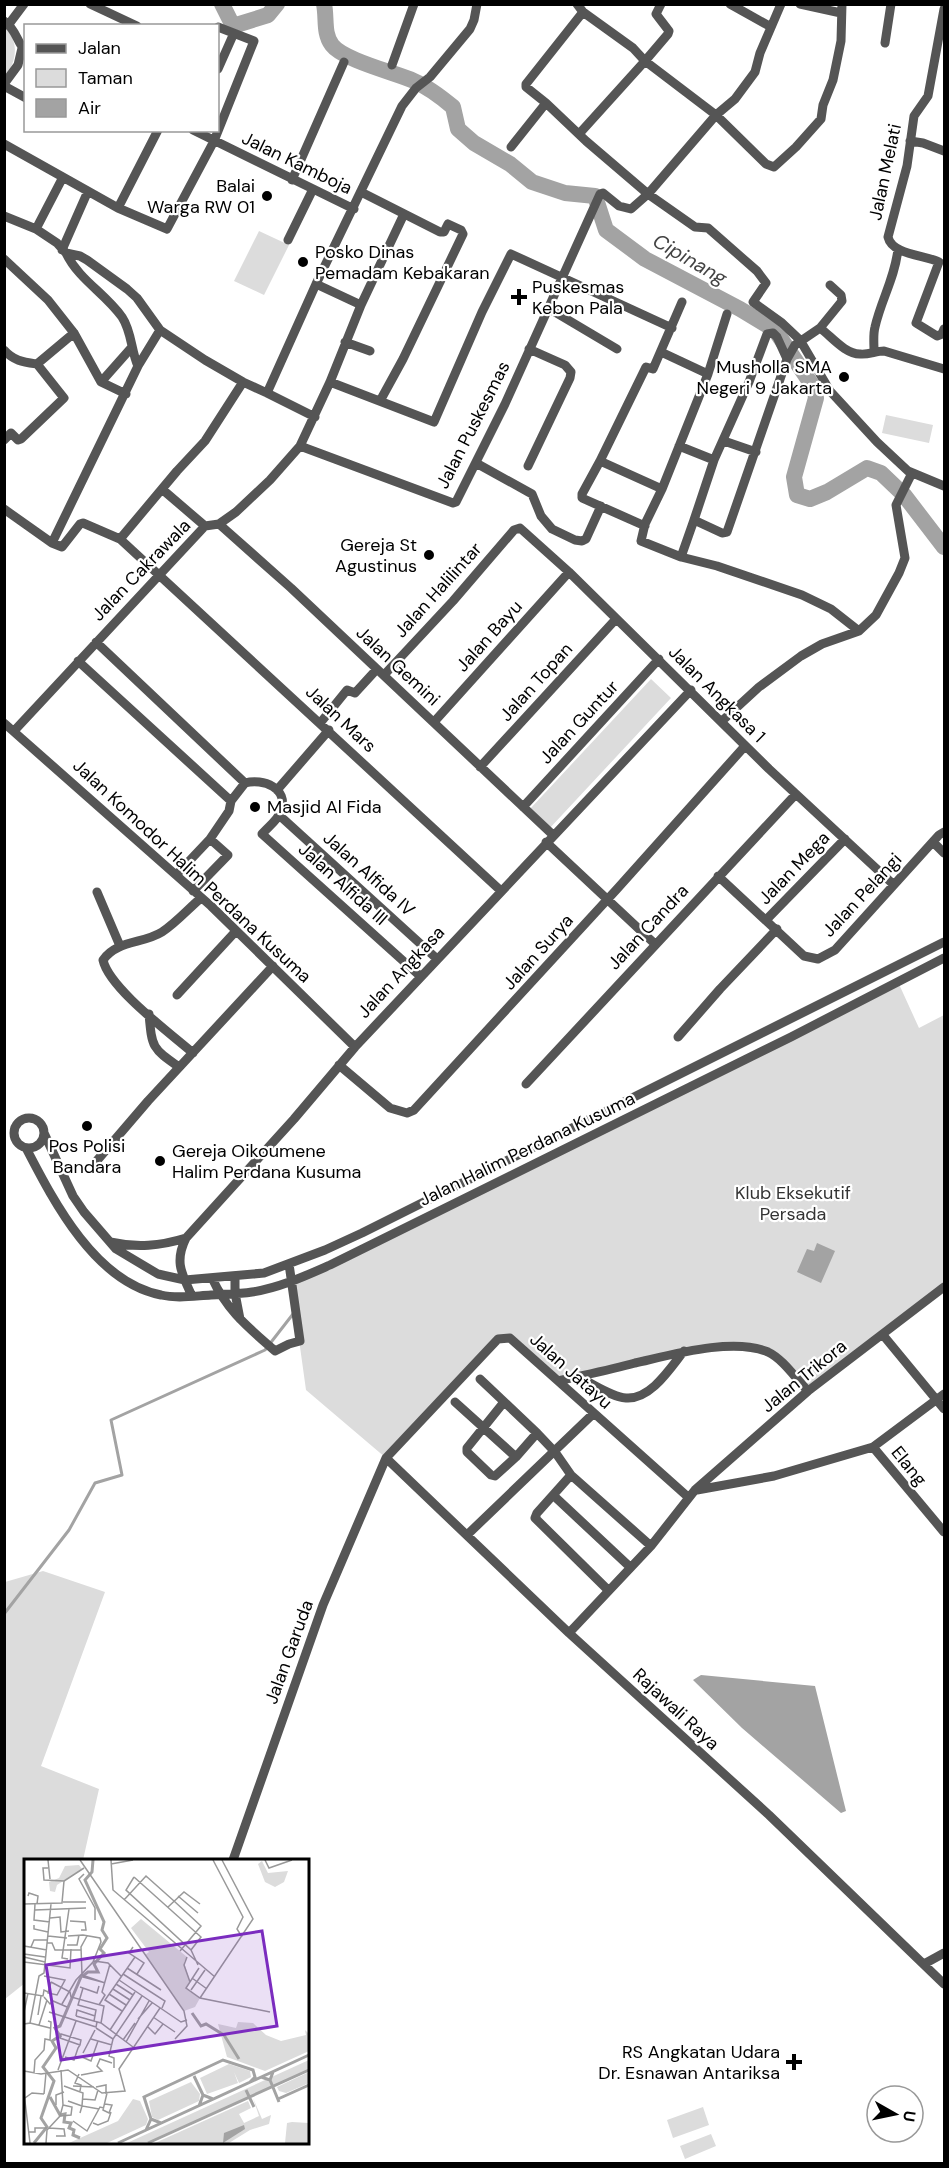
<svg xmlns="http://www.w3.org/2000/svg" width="949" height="2168" viewBox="0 0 949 2168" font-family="'DM Sans',sans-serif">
<rect width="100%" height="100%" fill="#fff"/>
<path fill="#dcdcdc" d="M4,27C20,41 17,62 4,78Z
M259,231L289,245L264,295L234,281Z
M886,415L933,425L929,443L882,433Z
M651,679L671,698L549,829L529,810Z
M898,982L919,1028L944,1015V1286L808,1391L768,1353L711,1348L558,1381L502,1337L386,1458L306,1390L291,1282Z
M43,1571L105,1592L41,1766L99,1789L83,1860H26L25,1983L5,1999V1582Z
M703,2107L709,2125L673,2138L667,2120Z
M711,2134L716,2146L685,2159L680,2146Z"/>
<path fill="#a3a3a3" d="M817,1243L835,1251L821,1283L797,1272L807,1249L814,1251Z
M701,1675L815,1686L846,1811L841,1813L742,1728L693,1680Z"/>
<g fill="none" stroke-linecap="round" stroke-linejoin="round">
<path stroke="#a3a3a3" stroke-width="3" d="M4,1614L69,1530L95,1483L122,1475L111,1420L265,1350L293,1314"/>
<path stroke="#a3a3a3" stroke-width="16" d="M222,4L233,26L268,15L277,4
M324,4C327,18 323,33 332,45C343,60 396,73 414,81C428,87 441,97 453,107L458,129L474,143L510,164L532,182L565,193L595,196L606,230L645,259L740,309L775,330L814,388L816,398L794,477L797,495L810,499L827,492L867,468L881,473L904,495L944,547"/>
<path stroke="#555" stroke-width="9" d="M90,4L137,26
M577,4L583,12L633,48L645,61L579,134
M661,4L656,14L669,31L668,34L645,61L716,115L766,164L774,167L796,147L821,119L823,105L833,80L841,41L842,4
M730,4L771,27
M800,4L841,13
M944,9L928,96L914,116L907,166L888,237C892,255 925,255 939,262L916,323L937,336L942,334L944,329
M4,21C17,30 17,43 25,50
M9,24L24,4
M885,43L891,4
M392,65L414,4
M218,69L234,33
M4,84L18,65L22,48
M4,86L26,98
M546,103L586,141L648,194L695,227L708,228L757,271L766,283L753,302L782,323L800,340L830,391L877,442L908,471L944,486
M193,130L354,209
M910,141L923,143L944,151
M4,144L118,208L167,229L214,141L254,41L218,27
M511,147L546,103L526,87V84L583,12
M292,180L344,62
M361,192L440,232H444L448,224L461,230L463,234L403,359L380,401
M118,208L158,130
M4,216L36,229L63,177
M36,229L57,243L66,253L80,256L87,260L127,289L137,298L160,330L205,360L243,382
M288,240L313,189
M62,250L88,191
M66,253C79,280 105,293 122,317C132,332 131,351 138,366
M4,259L48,300L74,333
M316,284L361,305
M548,308L617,349
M727,314L708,374L662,489L645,524L641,541L681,557L717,566L802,595L831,609L859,631
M820,328L842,301L841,295L830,285
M345,342L370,351
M4,350C14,361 23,362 37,364L74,333L101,382L126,394
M874,351C874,343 873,334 875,327C881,300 895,278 898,249
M661,352L708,374
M101,382L132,347
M330,382L434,422L482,312L511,254L672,328
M315,417L267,393L316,284L402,106L416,88L430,77L470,29L474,20L477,4
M4,440L11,433L18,440L21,439L64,398L37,364
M724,441L756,452
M300,446L453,503L456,502L505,404L600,194L603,193L619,206L631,209L648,194L716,115L735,99L755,72L760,53L781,4
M679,446L714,460
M600,461L582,494V498L645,526
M476,463L532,494L541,516L552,529L575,540L582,541L586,539L601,506
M528,466L570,378L571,372L565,365L529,349
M662,489L600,461L646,367L653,369L682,302
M163,490L205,526
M4,509L52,543L62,547L80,524L83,523L120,539L500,890
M694,520L714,460L749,382L767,334L773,333L777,337L787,359
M219,524L291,588L553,835
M120,539L177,471L205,441L243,382L267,393
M52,543L138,366L160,330
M681,557L694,520L722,533L727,532L787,359L795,345L820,328C832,337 845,354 860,354C868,355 876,351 884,351L944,369
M96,642L245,783
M78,661L231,801
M384,675L453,601L514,530L520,528L569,572L769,769L894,885
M722,721L759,687L801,656L822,644L859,631L876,615L899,573L905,558L896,505L912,473
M321,722L347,690L355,693L377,669
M434,722L569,572
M4,723L211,906L355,1047
M14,731L205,526L219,524L236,512L270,480L300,446L330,382L361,305L404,214
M480,767L616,619
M277,790L329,730
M523,807L659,659
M279,815L436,958
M546,842L655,944
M933,842L944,853
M176,875L210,839L229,811L231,801L245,783C263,778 289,788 281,811C278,820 268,827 262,834L420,976
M718,876L804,956L818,959L835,950L939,835L944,832
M193,891L228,855L210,839
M97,892L120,946
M767,919L845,839
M177,995L236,931
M149,1014C152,1048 152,1048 179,1067
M678,1037L720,989L777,929
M193,1053C170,1033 109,988 103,960C117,940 143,944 162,932C176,923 188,909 201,898
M339,1065L390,1108L407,1113L414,1110L617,889L745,746
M526,1084L796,794
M14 1133a15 15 0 1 1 30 0a15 15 0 1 1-30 0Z
M44,1133L73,1196L84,1212L116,1249L158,1274L185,1280L264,1273L325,1250L362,1233L944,942
M26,1148C54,1202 95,1282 161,1295C177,1299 194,1296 211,1295C225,1294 239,1294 252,1292C279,1288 305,1276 330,1265L791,1037L944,958
M94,1164L148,1101L273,966
M110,1242C137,1248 160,1246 186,1238
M235,1277V1293L240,1319
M212,1278C227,1311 249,1328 275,1351L289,1344L300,1341L289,1264
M192,1296C182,1274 174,1262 186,1238L294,1119L355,1047L691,690
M883,1335L944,1409
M578,1377C592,1383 611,1397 626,1398C651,1400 671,1367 684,1351
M480,1379L537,1433L555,1452L571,1475L651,1546
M558,1381C584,1375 610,1370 635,1363C671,1355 733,1337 768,1352C783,1359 796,1379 808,1391
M455,1402L516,1457
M504,1402L467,1448V1452L491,1475L495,1476L516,1457L537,1433
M873,1447L944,1532
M386,1458L569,1633L769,1815L944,1984
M571,1475L537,1513L535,1518L608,1590
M697,1490L774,1476L873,1447L944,1394
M553,1495L630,1567
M467,1535L594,1413
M569,1633L651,1546L695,1490L808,1391L944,1287
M233,1860L323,1605L386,1458L498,1339L510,1338L688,1497
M924,1964L944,1953"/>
</g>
<g fill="#000" stroke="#fff" stroke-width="2">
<circle cx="267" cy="196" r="6"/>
<circle cx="303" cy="262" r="6"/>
<path d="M516 288h6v6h6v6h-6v6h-6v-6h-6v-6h6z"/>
<circle cx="844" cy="377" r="6"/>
<circle cx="429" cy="555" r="6"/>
<circle cx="255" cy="807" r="6"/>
<circle cx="87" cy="1126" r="6"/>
<circle cx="160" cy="1161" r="6"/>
<path d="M791 2053h6v6h6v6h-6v6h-6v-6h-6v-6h6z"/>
</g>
<g text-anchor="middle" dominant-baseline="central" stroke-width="4.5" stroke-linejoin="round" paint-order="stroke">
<g font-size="18" fill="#000" stroke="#fff">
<text transform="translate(297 163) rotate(26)">Jalan Kamboja</text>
<text transform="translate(885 172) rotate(-78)">Jalan Melati</text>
<text transform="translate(473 425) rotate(-63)">Jalan Puskesmas</text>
<text transform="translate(141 570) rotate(-46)">Jalan Cakrawala</text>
<text transform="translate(438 590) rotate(-48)">Jalan Halilintar</text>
<text transform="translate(489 636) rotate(-48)">Jalan Bayu</text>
<text transform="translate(398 666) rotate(43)">Jalan Gemini</text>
<text transform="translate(536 682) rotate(-48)">Jalan Topan</text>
<text transform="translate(717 694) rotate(45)">Jalan Angkasa 1</text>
<text transform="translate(341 719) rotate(43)">Jalan Mars</text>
<text transform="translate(579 722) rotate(-47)">Jalan Guntur</text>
<text transform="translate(794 868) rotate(-46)">Jalan Mega</text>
<text transform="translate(192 871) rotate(43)">Jalan Komodor Halim Perdana Kusuma</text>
<text transform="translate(369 874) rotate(42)">Jalan Alfida IV</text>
<text transform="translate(343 884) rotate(42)">Jalan Alfida III</text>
<text transform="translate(862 895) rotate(-47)">Jalan Pelangi</text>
<text transform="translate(648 927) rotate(-47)">Jalan Candra</text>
<text transform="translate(538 952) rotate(-48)">Jalan Surya</text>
<text transform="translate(401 972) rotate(-47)">Jalan Angkasa</text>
<text transform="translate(527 1149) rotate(-26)">Jalan Halim Perdana Kusuma</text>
<text transform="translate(571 1371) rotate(42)">Jalan Jatayu</text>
<text transform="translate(804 1376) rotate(-39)">Jalan Trikora</text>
<text transform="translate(909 1466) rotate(51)">Elang</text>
<text transform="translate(289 1652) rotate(-70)">Jalan Garuda</text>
<text transform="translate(676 1709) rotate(43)">Rajawali Raya</text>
</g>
<g font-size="18" fill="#000" stroke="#fff" text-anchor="end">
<text x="255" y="186">Balai<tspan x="255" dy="21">Warga RW 01</tspan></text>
<text x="315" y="252" text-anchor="start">Posko Dinas<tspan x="315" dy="21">Pemadam Kebakaran</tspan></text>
<text x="532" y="287" text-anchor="start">Puskesmas<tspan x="532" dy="21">Kebon Pala</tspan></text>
<text x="832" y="367">Musholla SMA<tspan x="832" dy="21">Negeri 9 Jakarta</tspan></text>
<text x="417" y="545">Gereja St<tspan x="417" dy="21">Agustinus</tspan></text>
<text x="267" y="807" text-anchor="start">Masjid Al Fida</text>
<text x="87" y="1146" text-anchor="middle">Pos Polisi<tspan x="87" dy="21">Bandara</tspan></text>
<text x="172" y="1151" text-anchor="start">Gereja Oikoumene<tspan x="172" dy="21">Halim Perdana Kusuma</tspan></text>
<text x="780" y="2052">RS Angkatan Udara<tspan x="780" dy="21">Dr. Esnawan Antariksa</tspan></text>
</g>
<g font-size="18" fill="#333" stroke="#fff">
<text x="793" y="1193">Klub Eksekutif<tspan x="793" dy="21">Persada</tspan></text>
</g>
<g font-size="20" font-style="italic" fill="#444" stroke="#fff">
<text transform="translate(690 259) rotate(30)">Cipinang</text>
</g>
</g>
<g transform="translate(24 1859)">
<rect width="285" height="285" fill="#fff"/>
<path d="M238,2L244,14L264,12L260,23L251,28L241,23L234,5ZM55,6L58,10L33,26L31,33L26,32L25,23L35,19L41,7ZM117,60L163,98L160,103L166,123L162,129L176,139L171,148L160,152L121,96L125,93L107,69ZM214,163L229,164L242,176L257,182L282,176L281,171L285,175V192L241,212L203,198L194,165L212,169ZM285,201V211L249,228L124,284H103ZM205,205L226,212L227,218L215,224L210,213L214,224L183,235L176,219ZM285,213V224L262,234L255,232L253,228ZM167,223L176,235L175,242L134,261L128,258L125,242ZM229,239L238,260L247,256L245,265L226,271L205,284H131L224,242L227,249L215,255L220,264L235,257ZM109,240L116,242L124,260L122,266L83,284H45L94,262ZM268,263L285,264V284H261L263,264Z" fill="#dcdcdc"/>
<path d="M220,266L221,270L199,284L200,274Z" fill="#a3a3a3"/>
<path fill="none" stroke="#a3a3a3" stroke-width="3" d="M168,154L177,167L182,165L200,176L215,200M170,217L179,236M237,218L246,221L249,213M246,221L255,243M222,231L230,248M26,238L36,256L41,255L40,263L47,264L45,269L50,271L49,276L56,279M254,240L285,226M175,247L179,236L189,240M127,260L120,238L199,201L229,211L231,218L226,223M122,271L127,260L137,264M10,284L23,268L17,259L30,222L19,208L32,189L28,182L36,177L31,169L36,167L57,118L64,113H74L70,105L80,94L76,90L83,79L78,71L80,63L61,21L68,13L69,1M94,284L285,196M124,284L285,211"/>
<path fill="none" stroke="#999" stroke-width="1.5" d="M24,1L26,20M56,1L160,152L163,167L151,180M87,1L89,31L191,118M189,1L219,58L213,70L218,78M241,1L245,9L268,1M87,5L109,1M24,9H19L20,21L41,22M60,15L55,20L71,49V61M110,18L102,31L167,91L174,106M110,18L177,78L167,91M4,37L5,34L14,37L13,45M154,37L174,54M100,41L122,17L150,42L177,67L156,92M39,43H62M0,45L38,44L40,22L60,9M11,45L10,61L26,63M144,48L160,33L176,45M11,51L62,49M26,59L36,58L37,73L45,72M46,62L61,63L62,71H57M10,66V70L24,73M24,77L43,79M23,84H28L31,91H57M43,86H53L55,76M0,87L23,91M7,88L10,81H24M109,88L105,94L120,104L113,115M0,95L21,98M0,98L21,103M163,98L160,106L166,123M44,100L38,99L45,50M70,102L84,104L97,117M0,103L46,109L47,90M103,109L137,131M175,109L162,129L176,139L246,153M99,115L141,142L138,149M58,116L57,88L63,77M58,116L81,124M20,117L41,121L33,136L24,134L27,123M59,118L78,123M168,119L183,130M95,121L157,163L163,161M27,123L46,133L47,138L80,147L77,164M92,125L109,136M56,128L73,134L75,127M59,129L54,146L72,151L70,162M89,130L106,141M167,131L181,111M0,134L19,137L20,131L24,133M85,135L102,146M20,138L26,145L29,142L43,148M176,139L229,60L198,1M38,145L52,121L69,103L77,83L76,79L59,76L44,77M75,146L81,136L78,133L86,105M98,152L81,141L111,98M0,153L4,134M25,153L72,168L73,163M14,156L17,137M52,157L77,164L109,188M52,157L53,151L71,157M129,158L151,173M114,160L128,144M6,164L26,169M0,165L6,164L15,117L20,114L27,45M15,166L23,141M123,167L131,175L139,165M72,169L89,180M86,171L111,133M67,180L88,186M99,181L111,164M102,183L125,142M59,194L71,171M41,198L50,201L54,189L56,186L57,181L37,175L36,179L56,186M58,198L67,202L74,182M90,209V199L85,197L89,180L118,137M34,211L52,162M0,212L17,215L44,211L78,234L101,232L95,210L136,149M10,214L11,201L20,191L21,180L26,181L27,163L24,162M55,215L51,224L57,226L56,232M57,216L78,212L73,207L76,200L88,204M40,227L59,234L58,247L75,250M49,227L70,228M72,228L82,226V235M0,234L6,284M20,235L22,214M1,239L8,234L20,235M59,240L71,241L74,231M44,242L58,247L56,254M81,245L88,246L85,254L79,251L83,234M32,246V236L40,233M36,257L47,256L48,248L39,246M49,262L63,272L76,248L80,249M69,264L74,266L84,262L87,253M25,269L40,270L41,277H32M5,273H11V269H23M22,284L23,271L36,257L39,246L37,211"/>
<path fill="#7b2cbf" fill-opacity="0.15" stroke="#7b2cbf" stroke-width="3" d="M238,72L253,167L37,201L22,106Z"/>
<rect width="285" height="285" fill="none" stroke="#000" stroke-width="3"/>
</g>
<rect width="949" height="2168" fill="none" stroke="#000000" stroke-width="12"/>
<rect x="24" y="24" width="195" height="108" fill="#ffffff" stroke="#999999" stroke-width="1.5"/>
<rect x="36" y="44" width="30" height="9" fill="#555555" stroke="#999999" stroke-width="1.5"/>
<text x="78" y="54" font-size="18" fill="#000000">Jalan</text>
<rect x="36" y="69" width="30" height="18" fill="#dcdcdc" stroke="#999999" stroke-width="1.5"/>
<text x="78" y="84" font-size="18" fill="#000000">Taman</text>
<rect x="36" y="99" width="30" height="18" fill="#a3a3a3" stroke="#999999" stroke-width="1.5"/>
<text x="78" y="114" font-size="18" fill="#000000">Air</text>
<g transform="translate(895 2114) rotate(99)"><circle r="28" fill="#ffffff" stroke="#999999" stroke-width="1.5"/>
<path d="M0-4.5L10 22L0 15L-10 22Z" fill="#000000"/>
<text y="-9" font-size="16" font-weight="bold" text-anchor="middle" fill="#000000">U</text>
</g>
</svg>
